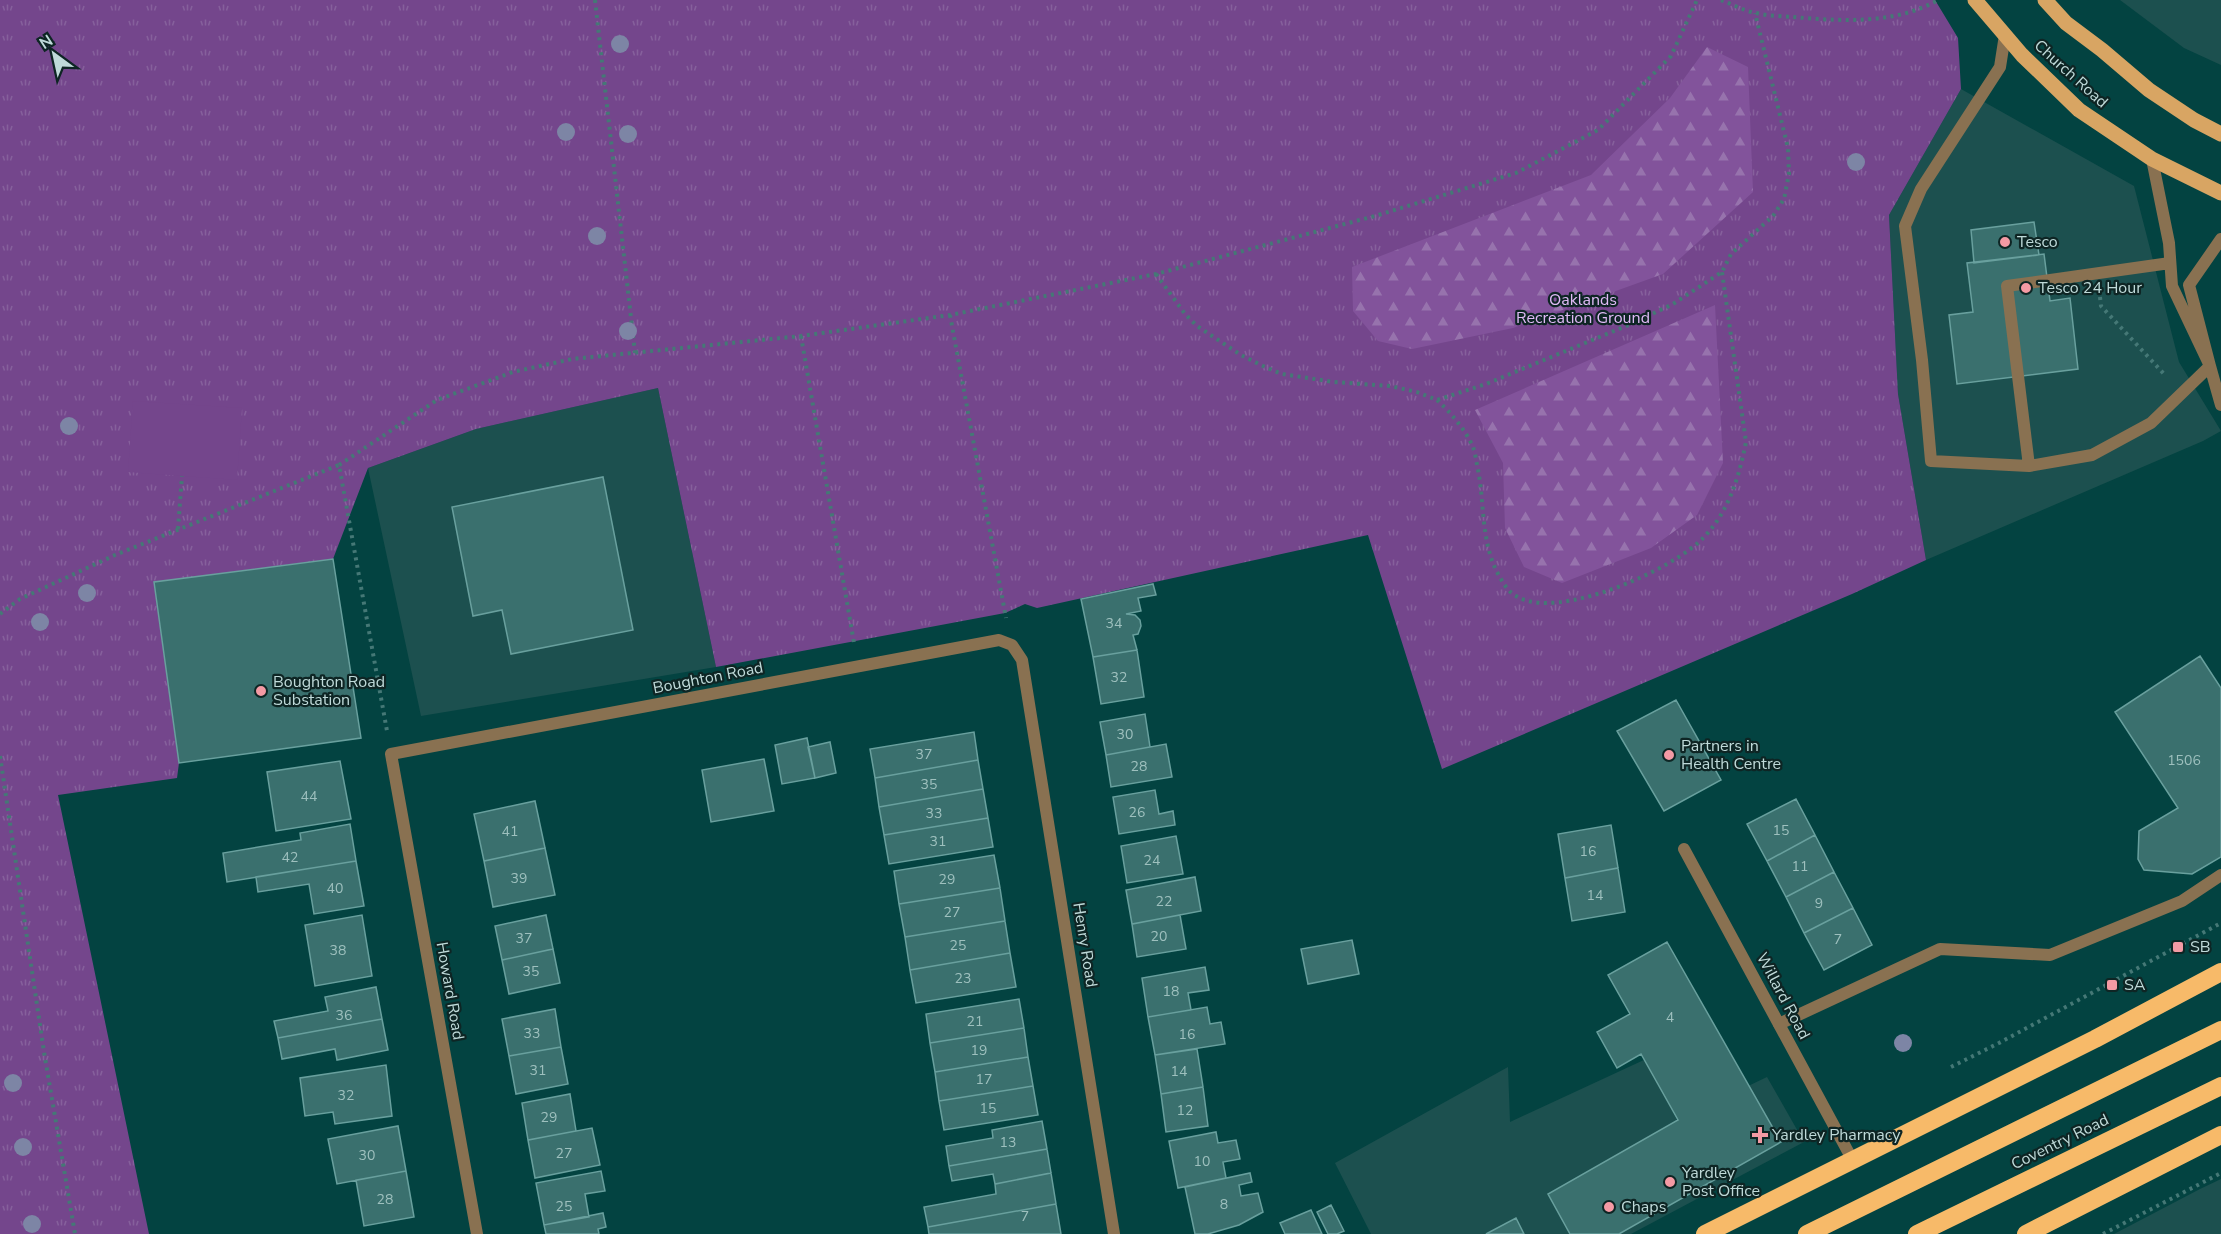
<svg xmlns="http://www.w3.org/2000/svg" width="2221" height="1234" viewBox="0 0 2221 1234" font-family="'Nunito Sans',sans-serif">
<defs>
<pattern id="grass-tufts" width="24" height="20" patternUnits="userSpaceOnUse" patternTransform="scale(1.5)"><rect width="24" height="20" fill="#74468c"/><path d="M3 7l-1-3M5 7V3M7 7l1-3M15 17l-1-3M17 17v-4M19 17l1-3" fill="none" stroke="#86609c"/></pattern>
<pattern id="forest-firs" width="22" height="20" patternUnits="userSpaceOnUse" patternTransform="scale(1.5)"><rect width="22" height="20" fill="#82539b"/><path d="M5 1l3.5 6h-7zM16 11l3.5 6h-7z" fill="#9773ad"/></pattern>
</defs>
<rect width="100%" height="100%" fill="#034341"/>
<path fill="#1c504f" d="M2120,0H2221V65L2184,48Z
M1961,89L2134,186L2179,362L2221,431L2203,441L1926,560L1898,394L1889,215Z
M658,388L716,667L421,716L368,468L476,429Z
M1646,1059L1677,1120L1767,1077L1804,1142L1631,1234H1371L1335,1163L1508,1067L1510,1122Z
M2221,1179V1234H2114L2200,1189Z"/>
<path fill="url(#grass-tufts)" d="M0,0H1935L1958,38L1961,89L1889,215L1898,394L1926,560L1852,594L1442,769L1368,535L1037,608L1025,604L1005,613L716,667L658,388L476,429L368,468L333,559L154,582L179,763L177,778L58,795L149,1234H0Z"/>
<path fill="url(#forest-firs)" d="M1707,47L1748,67L1753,192L1663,274L1513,328L1412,349L1378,341L1353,311L1352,267L1591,175L1670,98Z
M1715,305L1723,463L1697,515L1651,548L1562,583L1524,567L1505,528L1503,463L1475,410Z"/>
<path fill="#74468c" d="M133,401L242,408L237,480L128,472Z"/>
<path fill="#3a706e" stroke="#69a09e" stroke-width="1.5" d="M2034,222L2039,255L1974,263L1971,230Z
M2044,254L2050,301L2070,298L2078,369L1957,384L1949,315L1973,312L1967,263Z
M603,477L633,630L511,654L502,610L473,616L452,507Z
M333,559L361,738L179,763L154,582Z
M1153,584L1156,595L1138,598L1141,611L1126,614L1135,615L1140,620L1141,626L1138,634L1133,635L1137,650L1093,657L1081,599Z
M1137,650L1144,697L1101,704L1093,657Z
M2200,656L2221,688V857L2192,874L2144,870L2138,859L2139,831L2178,808L2115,712Z
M1676,700L1721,780L1664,811L1617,731Z
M1145,714L1150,747L1106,755L1100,722Z
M974,732L978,760L875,778L870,749Z
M807,738L815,778L782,784L775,745Z
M830,742L836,773L815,778L808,747Z
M1166,744L1172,777L1111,787L1106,755Z
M764,759L774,811L711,822L702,770Z
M978,760L983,789L879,807L875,778Z
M340,761L351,819L276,831L267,772Z
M983,789L988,818L884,835L879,807Z
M1155,790L1159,814L1173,811L1175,825L1119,834L1113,797Z
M1796,799L1815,835L1767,861L1747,824Z
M535,801L545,848L484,861L474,814Z
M988,818L993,847L889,864L884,835Z
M350,824L356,861L227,882L223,853L301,840L300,833Z
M1611,825L1618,868L1565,878L1558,834Z
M1815,835L1834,872L1786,897L1767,861Z
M1176,836L1183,874L1127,883L1121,846Z
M545,848L555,895L493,907L484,861Z
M994,855L1000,888L899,904L894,871Z
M356,861L364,906L314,914L309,884L258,892L256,877Z
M1618,868L1625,912L1572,921L1565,878Z
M1834,872L1853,908L1804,933L1786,897Z
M1195,877L1201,911L1132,924L1126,890Z
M1000,888L1005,921L905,937L899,904Z
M1853,908L1872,945L1824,970L1804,933Z
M362,915L372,976L315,986L305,925Z
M546,915L553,949L502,960L495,926Z
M1180,915L1186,949L1137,957L1132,924Z
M1005,921L1010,953L910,970L905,937Z
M1352,940L1359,974L1308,984L1301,949Z
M1667,942L1781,1142L1619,1234H1570L1548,1194L1678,1120L1641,1054L1617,1068L1597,1032L1630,1014L1608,975Z
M553,949L560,983L509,994L502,960Z
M1010,953L1016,987L916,1003L910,970Z
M1205,967L1209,990L1188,993L1191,1010L1148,1017L1142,978Z
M376,987L382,1019L278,1038L274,1021L328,1011L325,997Z
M1019,999L1024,1028L930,1043L926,1014Z
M1207,1007L1210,1024L1221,1022L1225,1044L1155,1055L1148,1017Z
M555,1009L561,1047L509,1056L502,1019Z
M382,1019L388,1050L337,1060L335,1049L282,1059L278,1038Z
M1024,1028L1028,1057L935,1072L930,1043Z
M561,1047L568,1084L516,1094L509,1056Z
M1197,1049L1203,1087L1161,1094L1155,1055Z
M1028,1057L1033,1086L939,1101L935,1072Z
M386,1065L392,1116L335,1124L333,1112L305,1116L300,1078Z
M1033,1086L1038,1115L944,1130L939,1101Z
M1203,1087L1208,1126L1166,1132L1161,1094Z
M570,1094L576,1131L528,1140L522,1103Z
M1042,1121L1047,1149L949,1166L946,1146L993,1138L992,1130Z
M398,1126L406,1171L337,1184L328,1139Z
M592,1128L600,1165L535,1178L528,1140Z
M1216,1132L1218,1143L1236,1140L1240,1159L1223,1162L1226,1178L1178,1188L1169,1141Z
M1047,1149L1051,1173L995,1184L993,1174L952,1181L949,1166Z
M406,1171L414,1217L364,1226L356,1180Z
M601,1171L605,1191L585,1194L589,1217L544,1225L536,1183Z
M1051,1173L1056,1204L928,1227L924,1207L996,1194L995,1184Z
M1250,1173L1252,1182L1239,1185L1241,1196L1258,1193L1263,1212L1239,1225L1208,1234H1195L1185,1187Z
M1056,1204L1061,1234H929L928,1227Z
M1331,1205L1344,1231L1337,1234H1328L1317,1212Z
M1311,1210L1322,1234H1285L1280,1223Z
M603,1213L606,1227L598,1229L599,1234H546L544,1225Z
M1516,1218L1524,1234H1486Z"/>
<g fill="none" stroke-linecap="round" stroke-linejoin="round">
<path stroke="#457876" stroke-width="4" stroke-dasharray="3 4.5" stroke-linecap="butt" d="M595,0L635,353
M1721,0C1732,4 1744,11 1756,13C1767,16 1781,16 1793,17C1841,21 1894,25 1938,0
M1156,274L1185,314L1197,326L1241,355L1265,367L1282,374L1334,382L1390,386L1417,392L1437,400L1486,384L1631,324L1673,304L1722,272L1731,254L1773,216L1784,199L1789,174L1788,148L1755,13
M2100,297L2101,306L2165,375
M950,315L1006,618
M801,336L854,643
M1437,400C1451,413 1465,429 1473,447C1475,452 1476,459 1477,465C1485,500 1480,538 1497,572C1502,581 1507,591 1516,596C1557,622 1675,569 1704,537C1729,511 1739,477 1746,442L1722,272
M339,465L437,400L513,372L572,359L801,336L950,315L1156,274L1375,216L1516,173L1598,130L1671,56L1697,0
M178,529L182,476
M0,614L20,599L115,555L339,465L387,731
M0,756L44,1052L75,1234
M1951,1067L1999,1043L2221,923
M2103,1234L2221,1173"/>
<path stroke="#897151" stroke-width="12" d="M2005,35L2000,67L1921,189L1905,226L1922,360L1931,461L2029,466L2092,455L2151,423L2210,366L2221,405
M2152,159L2169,243L2172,286L2210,366L2189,285L2221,239
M2029,466L2007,286L2170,263
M1779,1024L1940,949L2050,955L2182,901L2221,875"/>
<path stroke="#897151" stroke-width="12" d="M1684,849L1852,1159
M477,1234L391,754L999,640L1012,645L1022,660L1114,1234"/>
<path stroke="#d8a563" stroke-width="15" d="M1975,0L2022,55L2079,110L2152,159L2221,193
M2045,0L2066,23L2102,50L2149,90L2194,120L2221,134"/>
<path stroke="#f7ba69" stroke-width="18" d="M1705,1234L2095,1039L2221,972
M1807,1234L2221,1030
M1917,1234L2221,1086
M2026,1234L2221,1135"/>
</g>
<g fill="#7d85a5">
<circle cx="620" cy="44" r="9"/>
<circle cx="566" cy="132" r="9"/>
<circle cx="628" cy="134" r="9"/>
<circle cx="1856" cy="162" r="9"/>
<circle cx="597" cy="236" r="9"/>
<circle cx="628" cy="331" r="9"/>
<circle cx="69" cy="426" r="9"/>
<circle cx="87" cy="593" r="9"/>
<circle cx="40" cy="622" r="9"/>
<circle cx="1903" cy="1043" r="9"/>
<circle cx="13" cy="1083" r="9"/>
<circle cx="23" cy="1147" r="9"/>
<circle cx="32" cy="1224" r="9"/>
</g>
<g fill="#f49aa4" stroke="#0e2524" stroke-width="2">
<circle cx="2005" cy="242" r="6"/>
<circle cx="2026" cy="288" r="6"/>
<circle cx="261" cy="691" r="6"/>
<circle cx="1669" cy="755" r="6"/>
<rect x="2172" y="941" width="12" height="12" rx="3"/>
<rect x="2106" y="979" width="12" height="12" rx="3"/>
<path d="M1757 1126h6v6h6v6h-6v6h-6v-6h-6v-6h6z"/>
<circle cx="1670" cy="1182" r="6"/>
<circle cx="1609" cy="1207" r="6"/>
</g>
<g text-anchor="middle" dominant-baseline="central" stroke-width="4.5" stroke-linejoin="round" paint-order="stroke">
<g font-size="14" fill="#9ec0be">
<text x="1114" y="623">34</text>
<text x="1119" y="677">32</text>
<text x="1125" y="734">30</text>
<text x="924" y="754">37</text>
<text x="2184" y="760">1506</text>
<text x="1139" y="766">28</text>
<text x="929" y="784">35</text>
<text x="309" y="796">44</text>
<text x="1137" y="812">26</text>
<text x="934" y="813">33</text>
<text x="1781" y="830">15</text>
<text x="510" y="831">41</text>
<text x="938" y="841">31</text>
<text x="1588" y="851">16</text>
<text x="290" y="857">42</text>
<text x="1152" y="860">24</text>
<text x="1800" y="866">11</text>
<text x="519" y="878">39</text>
<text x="947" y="879">29</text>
<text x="335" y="888">40</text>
<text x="1595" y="895">14</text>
<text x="1164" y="901">22</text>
<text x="1819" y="903">9</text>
<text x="952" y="912">27</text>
<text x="1159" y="936">20</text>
<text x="524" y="938">37</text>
<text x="1838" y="939">7</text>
<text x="958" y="945">25</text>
<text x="338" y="950">38</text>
<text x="531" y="971">35</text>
<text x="963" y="978">23</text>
<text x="1171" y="991">18</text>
<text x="344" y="1015">36</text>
<text x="1670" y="1017">4</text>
<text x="975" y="1021">21</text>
<text x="532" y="1033">33</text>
<text x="1187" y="1034">16</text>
<text x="979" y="1050">19</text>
<text x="538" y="1070">31</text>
<text x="1179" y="1071">14</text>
<text x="984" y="1079">17</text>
<text x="346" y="1095">32</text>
<text x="988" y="1108">15</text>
<text x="1185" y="1110">12</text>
<text x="549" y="1117">29</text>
<text x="1008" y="1142">13</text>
<text x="564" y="1153">27</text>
<text x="367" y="1155">30</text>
<text x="1202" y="1161">10</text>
<text x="385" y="1199">28</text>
<text x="1224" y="1204">8</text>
<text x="564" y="1206">25</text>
<text x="1025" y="1216">7</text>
</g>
<g font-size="16" fill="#bfdad9" stroke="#0e2524">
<text transform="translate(2071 74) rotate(42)">Church Road</text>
<text transform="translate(708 678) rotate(-11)">Boughton Road</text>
<text transform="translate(1085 945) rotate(81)">Henry Road</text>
<text transform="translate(450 991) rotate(80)">Howard Road</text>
<text transform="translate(1783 996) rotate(62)">Willard Road</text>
<text transform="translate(2060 1142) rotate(-26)">Coventry Road</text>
</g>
<g font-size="16" fill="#bfdad9" stroke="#0e2524" text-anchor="start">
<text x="2017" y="242">Tesco</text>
<text x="2038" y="288">Tesco 24 Hour</text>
<text x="273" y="682">Boughton Road<tspan x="273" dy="18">Substation</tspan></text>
<text x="1681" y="746">Partners in<tspan x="1681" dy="18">Health Centre</tspan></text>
<text x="2190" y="947">SB</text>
<text x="2124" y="985">SA</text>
<text x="1772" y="1135">Yardley Pharmacy</text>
<text x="1682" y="1173">Yardley<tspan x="1682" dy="18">Post Office</tspan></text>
<text x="1621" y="1207">Chaps</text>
</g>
<g font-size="16" fill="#e1bbf7" stroke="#0e2524">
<text x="1583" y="300">Oaklands<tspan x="1583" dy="18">Recreation Ground</tspan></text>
</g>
</g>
<g transform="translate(54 54) rotate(327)" stroke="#0e2524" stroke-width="4.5" paint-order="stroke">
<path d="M0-4.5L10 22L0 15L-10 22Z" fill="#bfdad9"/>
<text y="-9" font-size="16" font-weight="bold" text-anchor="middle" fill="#bfdad9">N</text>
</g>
</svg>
